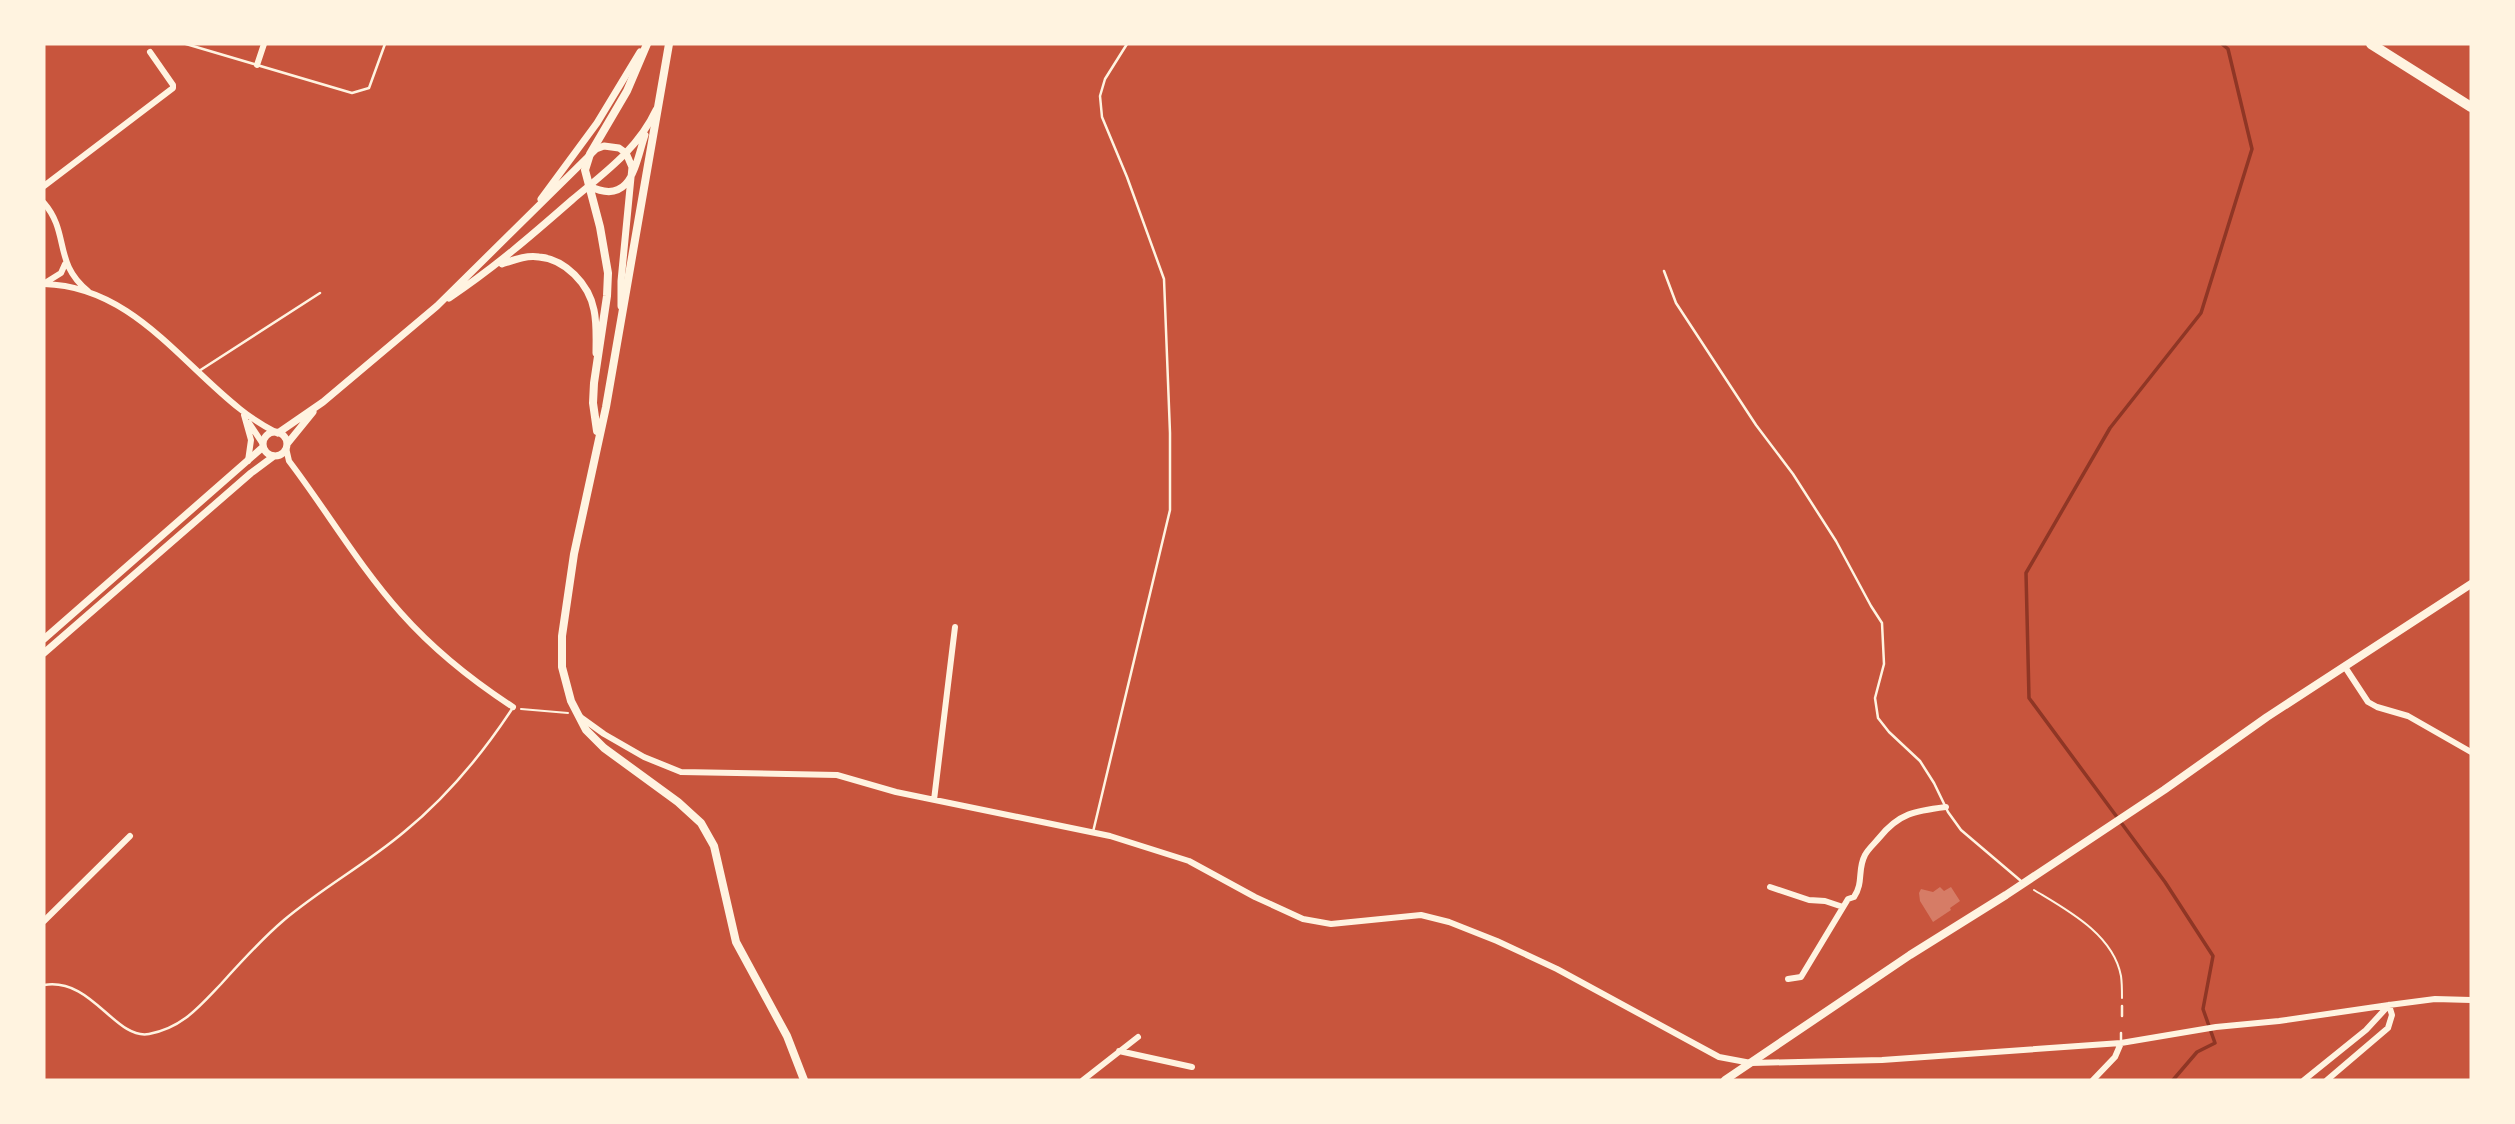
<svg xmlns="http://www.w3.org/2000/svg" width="2515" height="1124" viewBox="0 0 2515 1124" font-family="'DejaVu Sans',sans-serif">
<rect width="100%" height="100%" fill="#c8553d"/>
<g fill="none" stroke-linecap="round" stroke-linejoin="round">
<path stroke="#8f3625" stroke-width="3.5" d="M2173,1080L2197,1052L2215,1043L2203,1009L2213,956L2165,882L2029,698L2026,573L2110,428L2201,313L2252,149L2228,49L2222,44"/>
</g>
<path fill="#d67c66" d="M1940,887L1944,891L1951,887L1960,901L1950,908L1951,910L1933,922L1920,901L1919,893L1921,889L1933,892Z"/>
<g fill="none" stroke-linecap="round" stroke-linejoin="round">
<path stroke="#fff3e0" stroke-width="2" d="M521,709L568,713
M2034,890C2067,910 2113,934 2121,976C2122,983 2122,991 2122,998"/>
<path stroke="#fff3e0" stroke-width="2.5" d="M186,44L352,93L369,88L385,44
M1664,271L1676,303L1756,425L1793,474L1836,541L1871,606L1882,623L1884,664L1875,698L1878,718L1889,732L1920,761L1934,783L1948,812L1961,830L2021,881
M199,371L320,293
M1093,832L1170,510V433L1164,279L1127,177L1102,117L1100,96L1105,79L1127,44
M44,985C92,977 115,1040 149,1034C182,1028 199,1007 221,984C239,964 264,937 284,920C322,888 366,864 404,832C447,797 481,756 512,709
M2122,1016V1006
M2121,1043V1033"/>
<path stroke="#fff3e0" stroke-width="6" d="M257,65L264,44
M44,186L173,88V85L150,52
M44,203C70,233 53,263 88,291
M45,283L61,273L65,264
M44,284C130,286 179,361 240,409C251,418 264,426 277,433
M244,415L251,440L248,461
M249,423L263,444
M286,448L289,461C327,511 359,566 401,613C433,649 473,681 513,707
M2345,667L2368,702L2377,707L2408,716L2471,752
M579,716L604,734L644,757L681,772L837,775L896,792L1110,836L1189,861L1255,897L1303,919L1331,924L1421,915L1449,922L1497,941L1557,969L1719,1057L1751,1063L1882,1060L2121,1043L2216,1027L2279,1021L2389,1005L2435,999L2471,1000
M934,800L955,627
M1770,887L1809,900L1825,901L1843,907
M44,921L130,836
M1788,979L1801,977L1848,899L1854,897C1864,882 1857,870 1865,855C1868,849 1874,844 1879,838C1899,813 1915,811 1946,807
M1119,1051L1192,1067
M1083,1080L1138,1037
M2093,1080L2115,1057L2121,1043
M2304,1080L2366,1030L2389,1005
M2327,1080L2388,1028L2392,1015L2389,1005"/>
<path stroke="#fff3e0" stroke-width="7" d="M589,186C631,207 635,165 645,135
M541,199L597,123L640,52
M502,264C514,260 526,255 539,257C565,259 589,284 594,310C597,324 596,339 596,353
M449,298C494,268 532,235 572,200C604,173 638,149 656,110
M263 444a12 12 0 1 1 24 0a12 12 0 1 1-24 0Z
M278,433L323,402L437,306L596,149L604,146L619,148L626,153L632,167L621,281V306
M287,444L313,412
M44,639L263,447
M44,653L251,473L274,456"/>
<path stroke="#fff3e0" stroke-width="8" d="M669,44L606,407L574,554L562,636V667L571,701L586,730L604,748L678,802L701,823L714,846L736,942L787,1036L804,1080
M597,431L593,403L594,383L607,296L608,273L600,227L585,170L590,154L627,91L647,44
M1725,1080L1910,955L2006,895L2164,790L2267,717L2471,584"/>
<path stroke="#fff3e0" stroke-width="10" d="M2371,44L2471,107"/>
</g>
<rect width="2515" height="1124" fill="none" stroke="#fff3e0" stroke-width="91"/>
</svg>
